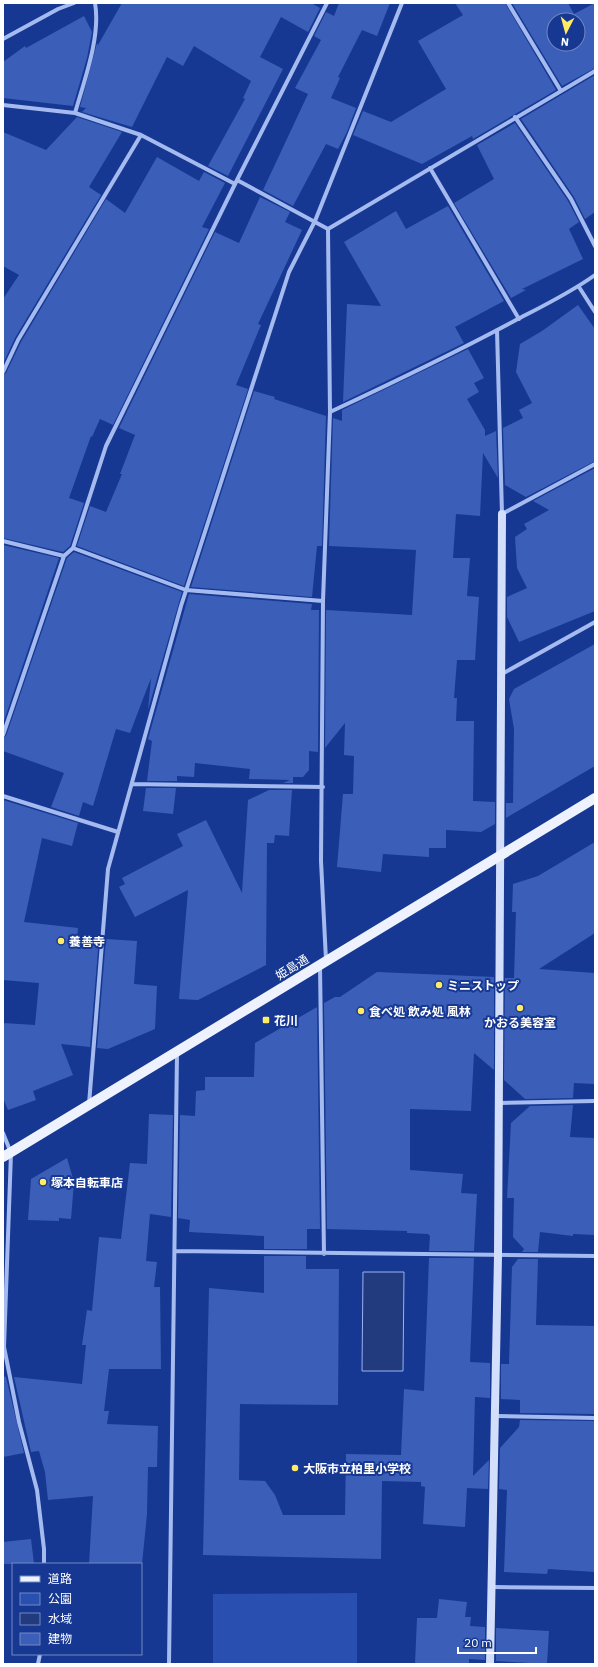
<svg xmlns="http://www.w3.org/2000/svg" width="598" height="1667" viewBox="0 0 598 1667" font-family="'IBM Plex Sans','Noto Sans JP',sans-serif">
<rect width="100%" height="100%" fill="#163892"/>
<path fill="#2950b0" d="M357,1593V1664H213V1594Z"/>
<path fill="#223b7f" stroke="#97b3f3" d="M363,1272H404L403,1371H362Z"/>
<path fill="#3b5fb8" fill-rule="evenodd" d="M122,3H311L320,8L308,32L281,17L260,57L283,69L228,176L208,166L245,99L243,98L251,81L194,46L183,66L167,57L132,127L82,112L86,108L80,107L97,43L98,45Z
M339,3H390L377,36L362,30L338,77L340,78L331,98L356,108L347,132L338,149L326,144L293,206L263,190L308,94L295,88L321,40L314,36L326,12L334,16Z
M455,3H505L556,90L473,139L472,136L422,164L353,135L363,111L391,122L446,89L418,41L463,15Z
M512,3H568L574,14L595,3V68L562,86ZM554,20H578V44H554Z
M84,16L92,32L87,58L73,106L3,98V62L25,46L26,48Z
M595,75V212L585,219L574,197L521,119Z
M77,117L122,132L89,187L101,195L15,338L3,364V299L19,275L3,266V132L46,150Z
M515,123L568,201L579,222L569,229L583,259L522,289L526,290L511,298L454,203L494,179L477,145Z
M157,157L199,181L204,172L225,183L202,227L209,229L113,425L100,419L92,437L91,436L69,498L84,503L70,546L63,552L3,538V375L6,373L21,342L106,199L125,213Z
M260,197L290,212L285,222L302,230L258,324L261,325L236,385L248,389L184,586L77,546L90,506L106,512L122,474H120L135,435L119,428L215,232L239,243Z
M448,206L504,301L455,327L464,343L343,402L347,304L381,306L344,242L396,211L406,229Z
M578,305L595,329V461L526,497L505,485L503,428L523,418L519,410L532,403L516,372L520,344L542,331Z
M468,349L484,378L474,383L479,392L467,399L485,430V436L496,431L498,478L483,453L480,516L456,514L453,558H470L467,596L479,597L475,660H457L454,698H457L456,721H474L473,801L495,802V824L481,832L446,830V848H429V857L383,854L381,872L337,867L343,794H353L354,756L344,755L345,723L325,748L326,610L412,615L416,550L329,546L333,418L342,421V410Z
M254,391L275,397L274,399L326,416L322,546H317L312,597L191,587Z
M595,468V611L519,642L507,617V597L527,588L517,568L515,537L527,529L524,524L549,510L533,501Z
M3,545L59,558L3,724Z
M74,552L182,592L148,710L151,678L130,733L116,729L93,806L83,802L79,816L51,807L64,773L3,751V738L6,736L67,558Z
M189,594L312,604L311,610H319L318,752L309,751V770L303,777H293V783H283L290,780L249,779L250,769L195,763L194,777L177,776V781H147L152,741L148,739Z
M595,644V766L506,818V803H513L514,729L509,699L514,689Z
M146,788H176L173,814L143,811Z
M269,790H292L289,836L275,835L274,843H267L266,965L198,1000L179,999L188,890L135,917L119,887L125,884L122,878L183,846L177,834L206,820L242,893L248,800Z
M3,800L78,823L72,846L42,838L24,922L78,928L77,937L99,938L90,1047L61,1044L73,1075L33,1091L36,1100L8,1110L3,1098V1023L35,1025L39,983L3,980Z
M595,842V933L539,969L595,973V1084L574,1083L573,1098L525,1099L504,1080L505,978H514L516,912H512L513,884L538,876Z
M106,939L137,941L134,984L157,986L155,1029L108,1049L97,1048Z
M377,972L494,977V1070L474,1053L471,1111L410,1109V1170L463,1174L461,1193L477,1194L474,1251H429L430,1236L428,1234L407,1233V1231L327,1229L324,1003L335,997H340Z
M317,1007L320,1229H307V1249H264V1236L189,1232L190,1220L178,1218L180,1115L195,1116L196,1091L205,1090V1077H254L255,1043Z
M573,1105L570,1137L595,1138V1235L573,1234V1236L540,1232L538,1252H522L524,1249L513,1237L514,1198H507L511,1123L530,1106Z
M149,1114L173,1115L171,1217L150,1214L146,1261L157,1262L154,1287H160L161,1369H109L104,1411H109L107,1424L158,1426L157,1467H148L147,1514L142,1564H89L93,1496L48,1500L45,1472L39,1451L31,1452L14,1377L82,1384L86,1345H82L87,1310L92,1311L99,1237L121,1239L130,1163L147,1164Z
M67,1158L74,1182L71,1219L59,1218V1221L28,1220L31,1179Z
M264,1256H306V1269H339L338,1405L240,1404L239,1480L265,1481L275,1495L283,1515H345L346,1454L401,1455L404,1389L424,1391L429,1258H474L470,1362L490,1363V1398L475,1397L473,1476L489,1460L488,1489L467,1488L465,1527L423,1524L425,1487L421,1486V1482L382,1481L381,1559L203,1555L209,1288L264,1293Z
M518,1259H538L536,1325L595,1326V1414L520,1413V1400L501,1399V1364H509L512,1267Z
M3,1376L6,1377L24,1453L3,1457Z
M520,1420L595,1421V1572L548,1569L547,1574L504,1572L507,1490L499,1489L500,1448L519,1427Z
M31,1539L34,1564H3V1542Z
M439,1599L467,1602L465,1617H471L470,1626L485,1627V1660L469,1659V1664H415L417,1618H437Z
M496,1628L549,1631L547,1664L496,1661Z"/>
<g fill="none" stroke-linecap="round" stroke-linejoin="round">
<path stroke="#a5bbf0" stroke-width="4" d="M508,3L561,91
M3,39L58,9L74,3
M3,105L75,113L141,135L235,184
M75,113C84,81 101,36 95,3
M515,117L571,199L595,246
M430,168L519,319
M237,180L328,229
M328,229L595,71
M579,287L595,312
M497,330L502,514L595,464
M3,372L18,340L141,135
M330,412C392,383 455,353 516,320C543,306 570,293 595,275
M3,541L64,556
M73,548L186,590L323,601
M502,674L595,622
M3,735L64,556L73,548L106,446L237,180L327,3
M132,784L323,787
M3,796L118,832
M326,960L321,861L323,601L330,412L328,229
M320,966L324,1254
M499,1103L595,1101
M89,1104L108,869L181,606L289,272L315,221L402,3
M3,1133L11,1153L4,1347L19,1422L37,1490L44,1549V1564
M175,1251L595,1256
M496,1416L595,1418
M493,1587L595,1588
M38,1664L40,1654
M169,1664L177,1053"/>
<path stroke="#d3defb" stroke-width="8" d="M490,1664L498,1256L502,514"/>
<path stroke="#eef2ff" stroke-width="10" d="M3,1157L595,798"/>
</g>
<g fill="#ffeb64" stroke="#163892" stroke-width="1.5">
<circle cx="61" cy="941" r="4"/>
<circle cx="439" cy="985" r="4"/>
<circle cx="520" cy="1008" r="4"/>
<circle cx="361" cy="1011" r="4"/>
<rect x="262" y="1016" width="8" height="8" rx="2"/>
<circle cx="43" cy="1182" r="4"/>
<circle cx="295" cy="1468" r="4"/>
</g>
<g text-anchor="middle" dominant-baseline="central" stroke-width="4" stroke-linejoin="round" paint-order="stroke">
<g font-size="12" font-weight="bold" fill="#fff" stroke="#163892" text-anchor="start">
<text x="69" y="941">養善寺</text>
<text x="447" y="985">ミニストップ</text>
<text x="369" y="1011">食べ処 飲み処 風林</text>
<text x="274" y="1020">花川</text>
<text x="520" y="1022" text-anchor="middle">かおる美容室</text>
<text x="51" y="1182">塚本自転車店</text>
<text x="303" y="1468">大阪市立柏里小学校</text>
</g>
<g font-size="12" fill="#fff" stroke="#163892">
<text transform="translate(292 967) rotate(-32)">姫島通</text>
</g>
</g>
<rect width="598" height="1667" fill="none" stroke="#ffffff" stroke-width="8"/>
<rect x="12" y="1563" width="130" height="92" fill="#163892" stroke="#7388be"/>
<rect x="20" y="1576" width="20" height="6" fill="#eef2ff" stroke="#7388be"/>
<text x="48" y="1583" font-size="12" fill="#ffffff">道路</text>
<rect x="20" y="1593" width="20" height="12" fill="#2950b0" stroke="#7388be"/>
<text x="48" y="1603" font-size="12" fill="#ffffff">公園</text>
<rect x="20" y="1613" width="20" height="12" fill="#223b7f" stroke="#7388be"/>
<text x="48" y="1623" font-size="12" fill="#ffffff">水域</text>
<rect x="20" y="1633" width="20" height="12" fill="#3b5fb8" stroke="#7388be"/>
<text x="48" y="1643" font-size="12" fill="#ffffff">建物</text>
<g transform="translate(566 32) rotate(186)"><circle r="19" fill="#163892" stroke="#7388be"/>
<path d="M0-3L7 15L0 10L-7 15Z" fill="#ffeb64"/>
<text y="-6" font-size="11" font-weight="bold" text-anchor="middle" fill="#ffffff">N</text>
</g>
<path d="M458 1647v6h78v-6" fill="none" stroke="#ffffff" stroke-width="2"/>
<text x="464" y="1647" font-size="12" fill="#ffffff" stroke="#163892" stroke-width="3" paint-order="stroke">20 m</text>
</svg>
